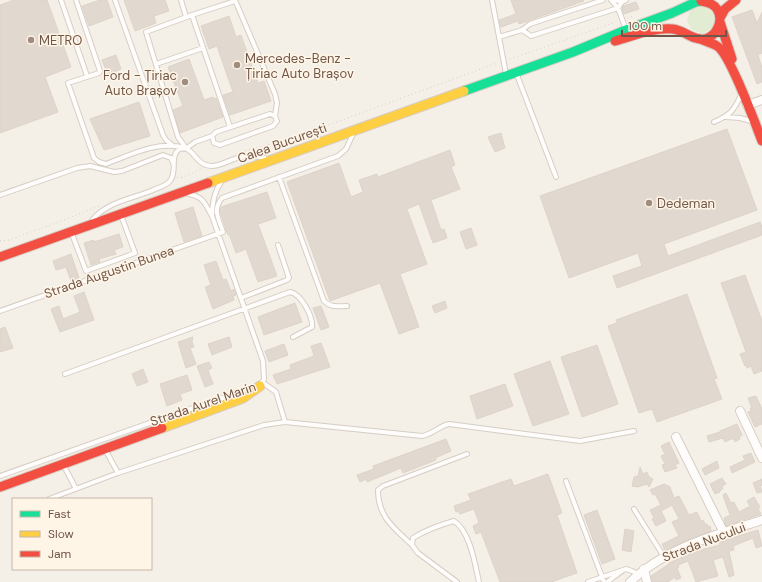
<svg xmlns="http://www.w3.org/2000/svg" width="762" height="582" viewBox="0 0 762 582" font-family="'DM Sans',sans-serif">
<rect width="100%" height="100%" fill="#f5f0e7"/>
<path fill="#e1ecd2" d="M702,6L714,13L715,26L703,34L691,29L687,21L690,11Z"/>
<path fill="#e1d8cf" stroke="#ded3c9" d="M14,0H47L71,67L45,77L58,112L0,133V5Z
M100,0H107L113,17L89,26L82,6Z
M124,0H165L169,11L154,16L156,23L135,31Z
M511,0H583L584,1L519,24L518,21L501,27L499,20L516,14Z
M636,2L639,9L624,14L622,8L623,6Z
M752,10L757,23L762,12V53L758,55L762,68V82L757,84L732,17Z
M229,16L236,37L241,35L258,83L264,81L271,101L230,115L223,95L233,92L217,46L209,49L201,26Z
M116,55L121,69L108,75L102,60Z
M189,59L204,100L213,97L214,99L216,98L223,117L180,133L173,110L183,106L168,67Z
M139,102L150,136L104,150L90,119Z
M727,129L757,210L664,244L668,256L760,222L762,227V235L617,288L613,276L642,266L638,253L569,278L540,196Z
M501,133L505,148L495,152L488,137Z
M450,150L455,165L451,167L460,189L431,200L441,230L444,229L447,238L433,243L419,204L407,209L427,264L400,274L419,327L399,334L380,283L330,301L287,182L339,163L351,197L363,192L359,180L377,174L378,177Z
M267,192L276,218L258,224L277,276L258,282L246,249L236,253L229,234L228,235L220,211L221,207Z
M193,207L202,236L184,242L175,213Z
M471,228L477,245L466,249L460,232Z
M119,234L123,247L114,250L116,254L99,259L100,262L91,265L84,243L94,240V242Z
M71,254L79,278L71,281L66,267L56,270L53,261Z
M216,261L223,280L226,279L231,291L234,289L236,295L233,296L234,300L213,309L205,287L211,285L204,265Z
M745,275L762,321V371L754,374L751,366L747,368L746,365L745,366L740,354L746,352L721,283Z
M84,292L94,320L60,332L51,309L59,306L63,319L80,312L74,296Z
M687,294L717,378L714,379L722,399L657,422L652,409L639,413L608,326L617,323L616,320Z
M445,301L447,308L435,313L432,306Z
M295,303L302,322L264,335L258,317Z
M321,306L329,327L321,330L313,308Z
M5,327L13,348L0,352V329Z
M193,337L192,342L194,347L190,348L196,364L186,368L178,342Z
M229,337L232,347L212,355L208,344Z
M321,343L330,367L277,384L273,375L291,369L290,365L314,356L311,346Z
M284,344L288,355L269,362L265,351Z
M597,345L618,404L582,417L561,357Z
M550,361L569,414L533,426L514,374Z
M209,362L212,368L208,370L213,384L205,387L197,366Z
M143,369L148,382L137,386L132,374Z
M187,375L192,390L180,394L182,400L167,406L160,384Z
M505,384L513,406L477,419L470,396Z
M756,396L762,409V424L755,427L748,412L751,411L750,408H752L748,398Z
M737,424L742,435L739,437L740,439L735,442L734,439H731L725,442L723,438L709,442L707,436L720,432V431Z
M446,439L451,451L435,458L436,460L403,473L401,468L367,482L366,479L360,482L357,475L374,469L373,466Z
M669,442L679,463L675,465L677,468L665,472L662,465L665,464L661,456L665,454L661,446Z
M751,453L755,462L732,473L730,467L745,460L743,456Z
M717,461L719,468L705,475L702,469Z
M640,467L643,474L647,472L649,477L653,479L649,487L647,484L638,487L632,486L634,477L638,476Z
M548,474L562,513L557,515L577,573L551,582H500L481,532L476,534L473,526L479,523L474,509L460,514L458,511L456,512L454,506L471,500L468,494L511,479L514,486Z
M722,478L726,484L722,486L723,489L720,490V492L715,494L710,484Z
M762,479V485L760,486L762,492L757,493L753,483Z
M664,484L670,487L674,498L679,496L689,515L697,512L701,521L703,520L706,525L707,524L708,527L710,526L711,531L690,539L665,551L662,544L679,536L672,522L679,519L672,505L661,511L666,521L656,526L652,519L654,518L650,510L661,505L655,494L653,495L650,490Z
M726,493L731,503L734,502L739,512L750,506L747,501L754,497L760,507L758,508L761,514L726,526L724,518L730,515L723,495Z
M597,510L615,559L602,564L584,515Z
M625,529L634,531L631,552L622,550Z
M758,530L762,546L756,548L753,538L733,546L734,550L729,551L734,575L729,577L723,557L713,560L718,576L696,582L688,561L678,565L679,567L677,568L681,578L676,580L675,577L668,582H652L651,576L669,564V563L696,551L720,545L719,542Z"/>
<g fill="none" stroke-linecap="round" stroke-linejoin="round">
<g stroke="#d6cdc5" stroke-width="6">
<path id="lane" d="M61,0L87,76
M76,0L100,71L99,73L68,83L94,158L99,162L106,164C130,155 158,140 185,148C194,151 196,162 206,165C217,169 230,159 241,157C249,156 257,156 265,158
M115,0L163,135L166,140L172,145
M181,0L186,17
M235,0L275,94L277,103L275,116
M492,0L506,74
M611,0L618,8L625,27
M616,0L622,2L626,0
M192,15L235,1
M522,30L531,36L618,8L622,2
M499,37L522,30L530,24L603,0
M156,64L203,48
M517,75L556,177
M726,117L740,118L751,121
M714,122C730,115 734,111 741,95
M186,148L178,137L146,32L192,15L230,127
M279,177L324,301C331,308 337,306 347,306
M189,194C204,197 205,204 212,216L263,361L264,379L261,385
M0,195L77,168L90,166L114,172L122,171L163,155L171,158L173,163
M212,216C212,204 214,192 221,182
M93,219C108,202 130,199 151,191C157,188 166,186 170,181C178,171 169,158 179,149L187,148L195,142L212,136L216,132L270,114L275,116L277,121L273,126L220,145L214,143L212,136
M72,234L86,271L135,253L121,215
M241,298L287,280L289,278L278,245
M0,311L223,232C219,219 212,210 222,198L338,156L346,149L353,134
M65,374L290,292C301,294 313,316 312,327L293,337
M262,382L276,392L285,422
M106,451L118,473
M64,466L76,489
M0,476L172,415L247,390
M566,481L604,582
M49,499L118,473L264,425L285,422L422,436C433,434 439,426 449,424L580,441L634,431
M634,509L664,557
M412,545C394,528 378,517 378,490L383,486L467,454
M457,582L418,553L412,545L413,538C426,530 439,525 454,521C470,531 475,564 479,582
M588,582L626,569L632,571L638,574
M607,582L622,571"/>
</g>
<g stroke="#d6cdc5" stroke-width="10">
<path id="street" d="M747,105L762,100
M740,411L762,458
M676,437L724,533
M644,569L647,582
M630,582C665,548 716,535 762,520"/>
</g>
<g stroke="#d6ccc3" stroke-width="11">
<path id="fast" d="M464,91L573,52L626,30L672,13L696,2L705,0"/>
</g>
<g stroke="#d6ccc3" stroke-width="11">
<path id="slow" d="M208,183L464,91
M162,428L243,398L260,386"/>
</g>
<g stroke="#d6ccc3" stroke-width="11">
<path id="jam" d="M720,18L725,9L736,0
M720,22L732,59
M700,39C705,41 712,43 717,46C730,54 755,123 762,141
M615,41C633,36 654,27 673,29C684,30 693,41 705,39C717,36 724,20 717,9C714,4 707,2 701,1
M0,257L208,183
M0,487L162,428"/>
</g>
<path stroke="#d7cfc9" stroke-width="1" stroke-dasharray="1 3" stroke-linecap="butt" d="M627,18L633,16
M510,59L616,22
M245,151L293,138L497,63
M177,178L183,177L202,169
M0,241L9,240L56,223L99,206"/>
<use href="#lane" stroke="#fefdfb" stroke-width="4"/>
<use href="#street" stroke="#fefdfb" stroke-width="8"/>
<use href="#fast" stroke="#16e098" stroke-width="9"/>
<use href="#slow" stroke="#ffcf43" stroke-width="9"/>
<use href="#jam" stroke="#f24e42" stroke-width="9"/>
</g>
<g fill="#9f8d80" stroke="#fff5e7" stroke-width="1.5">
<circle cx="31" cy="40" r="4"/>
<circle cx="237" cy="65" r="4"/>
<circle cx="185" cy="82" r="4"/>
<circle cx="649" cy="203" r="4"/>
</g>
<g text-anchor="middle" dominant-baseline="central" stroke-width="3" stroke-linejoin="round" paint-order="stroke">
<g font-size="13" fill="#715749" stroke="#fff5e7" text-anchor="start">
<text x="39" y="40">METRO</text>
<text x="245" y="58">Mercedes-Benz -<tspan x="245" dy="15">Țiriac Auto Brașov</tspan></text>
<text x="177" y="75" text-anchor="end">Ford - Țiriac<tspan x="177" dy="15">Auto Brașov</tspan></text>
<text x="657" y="203">Dedeman</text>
</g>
<g font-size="13" fill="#715749" stroke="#fff5e7">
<text transform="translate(282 143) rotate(-20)">Calea București</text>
<text transform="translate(109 272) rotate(-19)">Strada Augustin Bunea</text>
<text transform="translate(203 404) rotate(-19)">Strada Aurel Marin</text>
<text transform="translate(704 542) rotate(-21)">Strada Nucului</text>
</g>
</g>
<rect x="12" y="498" width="140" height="72" fill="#fff5e7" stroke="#c6b6a8"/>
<rect x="20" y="511" width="20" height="6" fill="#16e098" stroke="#c6b6a8"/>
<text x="48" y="518" font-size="12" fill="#715749">Fast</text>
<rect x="20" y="531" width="20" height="6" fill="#ffcf43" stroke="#c6b6a8"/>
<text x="48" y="538" font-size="12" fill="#715749">Slow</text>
<rect x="20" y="551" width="20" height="6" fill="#f24e42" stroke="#c6b6a8"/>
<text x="48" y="558" font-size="12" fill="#715749">Jam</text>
<path d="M622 30v6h104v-6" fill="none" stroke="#715749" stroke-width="2"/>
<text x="628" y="30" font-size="12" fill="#715749" stroke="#fff5e7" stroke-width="3" paint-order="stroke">100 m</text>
</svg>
